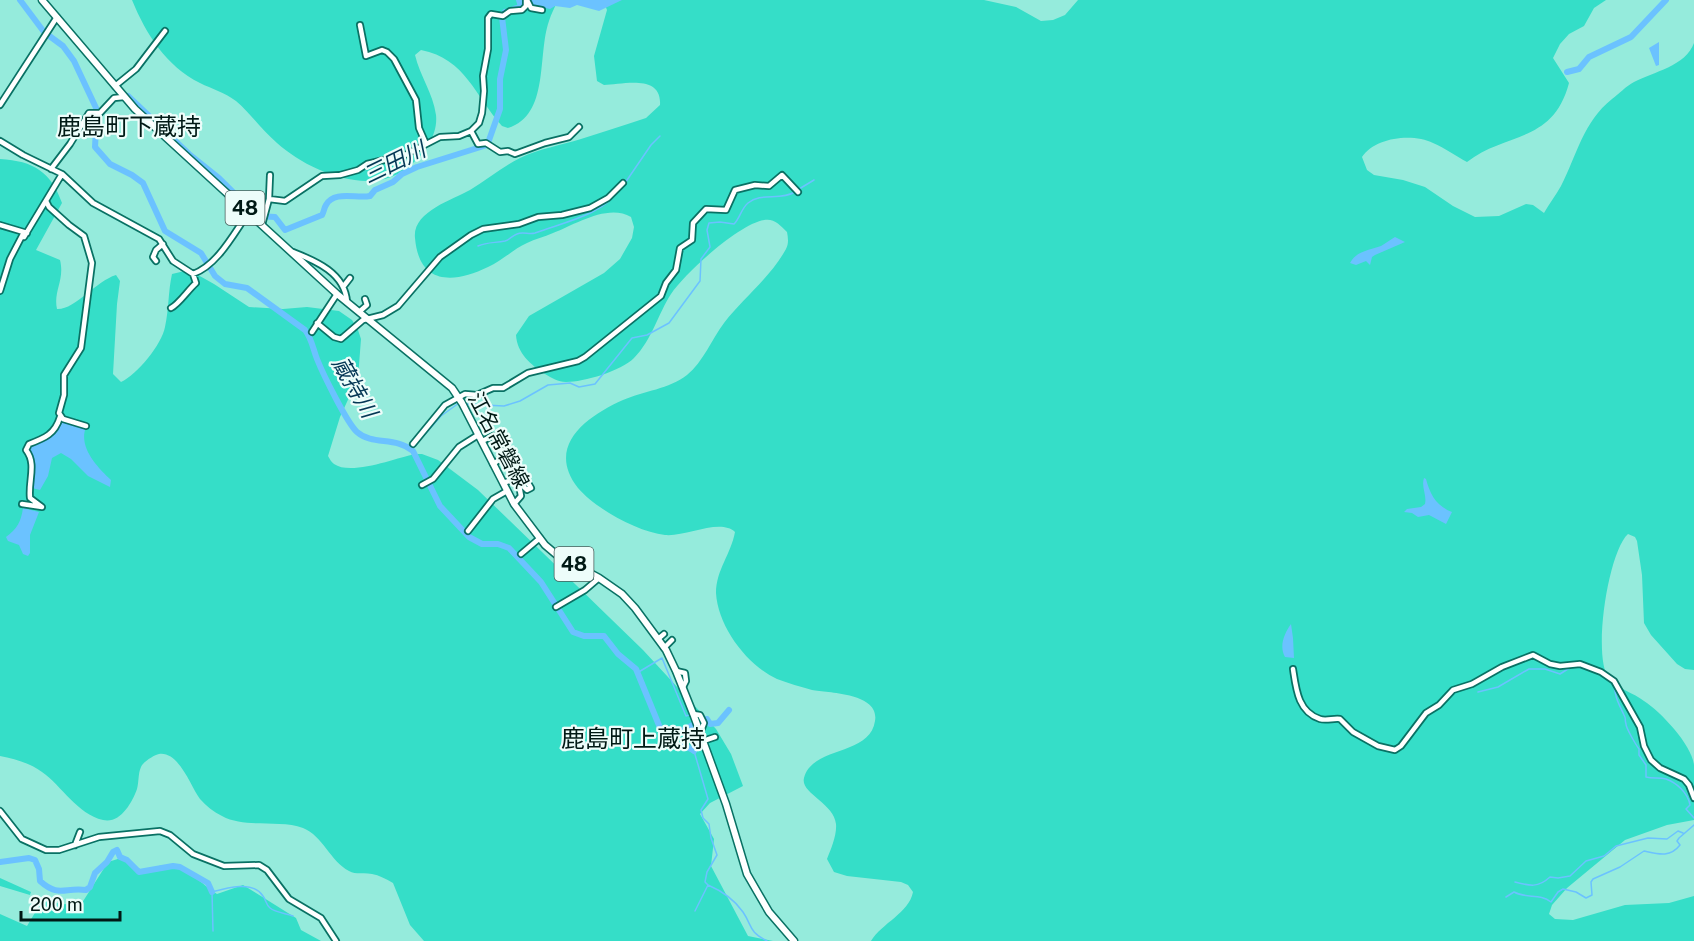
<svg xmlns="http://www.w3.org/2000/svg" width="1694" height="941" viewBox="0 0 1694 941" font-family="'Public Sans','Noto Sans JP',sans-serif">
<rect width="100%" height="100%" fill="#95ebdc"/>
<path fill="#35dec8" d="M132,0H558C555,7 551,14 549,21C537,55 550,115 508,128L502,126C475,96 466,59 421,50L415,55C420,76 433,93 436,115C438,134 426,151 413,163C376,200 311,173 277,143C262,130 251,114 236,101C224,92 212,89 200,83C166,66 146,34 132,0Z
M603,0H984L1016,7L1041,21L1053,20L1065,15L1078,0H1606L1594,8L1584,26L1569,34L1560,44L1553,58L1569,83C1553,144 1505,132 1467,162C1456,156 1445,148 1433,143C1413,133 1375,137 1362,157L1367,170L1374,175L1403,180L1425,187L1453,206L1475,217L1499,216L1526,204L1533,205L1544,213C1549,204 1556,195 1561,186C1577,155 1583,122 1612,99C1619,94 1626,86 1634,82C1653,72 1686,66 1694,43V670L1685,669L1677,664L1651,635L1644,623L1642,575L1637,541L1635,537L1628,534C1608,552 1592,657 1609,679C1618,689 1634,693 1644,701C1661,712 1692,745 1694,765C1694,783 1694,802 1694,820L1667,825L1625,840L1567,888L1552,905L1549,914L1555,919L1573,920L1625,905L1669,903L1694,896V941H871C882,923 909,913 913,892L908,885L901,882L847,876L834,872L827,859C831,849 837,835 836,824C834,803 800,793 804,778C812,746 870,756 875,721C880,693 829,693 812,690C801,687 788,683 777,679C747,665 718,627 716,593C716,570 731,554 735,532C720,518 686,537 665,535C638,532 596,509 578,488C545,446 587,416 623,400C644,391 669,389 687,375C703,362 712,339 724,323C744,297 770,278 786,249C789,243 788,238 787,232C780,225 774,218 764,220C739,224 685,273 671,294C658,314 652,340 634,358C621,371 584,382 566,382C558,382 552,378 545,374C531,365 517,353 516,335L529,316L604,273L620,259L632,238L634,227L631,217C608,203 574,225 553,233C544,237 535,239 527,243C513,249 502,261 488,267C453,284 419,285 415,238C412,212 452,200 470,190C487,180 502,167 520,158C539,149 561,145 581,139C603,132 625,125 646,118L660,105C662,73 621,85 604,85L597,81L594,56L607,10Z
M0,159C34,161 51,172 62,203L36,250L60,260C65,280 53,291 57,309C75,310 96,281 116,275L120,281L117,304L113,374L121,382C137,375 162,344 165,327C169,309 168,292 172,274L189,270L214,284L249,307L283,309L307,307L339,311L352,320L358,330L361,339L358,378L340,417L328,456C330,459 331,462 334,464C351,476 396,458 415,454H422L438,460L478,490L643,650L716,729L731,754L743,786L710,803L700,814L714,839L711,866L748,936L773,941H424L410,925L393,883C386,879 379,875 372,874C364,872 356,875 349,871C330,861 323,836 303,828C279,819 246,829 222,816C214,812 206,806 200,799C191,787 179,751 159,754C154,755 143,762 141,767C138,773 139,782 137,789C132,803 120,824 103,820C77,814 62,786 42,772C30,763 15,759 0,756Z
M121,858L143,871C180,855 189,875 217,894L243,885L296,918L301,930L321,941H0V914L27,926L42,901L80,906L108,862Z
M0,878L31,892L30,895L0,886Z"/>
<path fill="#6bc2ff" d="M530,0H622L599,11L577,5L570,8L555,6L550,9L533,5Z
M1659,42V65L1656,66L1649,48Z
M1395,237L1405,242L1375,255L1372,257L1370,265L1366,261L1356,265L1350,263C1356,251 1370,250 1381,246C1386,243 1390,240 1395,237Z
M61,420L86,427C78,447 97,467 111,480L110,487L88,476L71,459L61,453L52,458L48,476L40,490L32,488L35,463L28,448L31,444L47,438Z
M1424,478L1426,479C1430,494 1436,506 1452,512L1446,524L1429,515L1418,517L1412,513L1404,512L1407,509L1421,507L1425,504C1427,495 1421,487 1424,478Z
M23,508L39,512L30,535V553L28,556L23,554L19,545L8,541L6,537C17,529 21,522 23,508Z
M1291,624L1293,638L1294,658L1285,657C1279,646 1284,634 1291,624Z"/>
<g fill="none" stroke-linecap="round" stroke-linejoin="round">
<path stroke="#6bc2ff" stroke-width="1.5" d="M625,183L651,145L660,136
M799,189L814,180
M478,246C487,242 495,243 505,241C509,240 512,236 517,234C523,231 529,235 535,233C564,222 601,216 620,189
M464,404L504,406L520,401L548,385L570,383L579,387L595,384L632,338L647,335L669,323L700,281L701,259L710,247L707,230L709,223L720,222L734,224C740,218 741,209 748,203C761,192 780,201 795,192
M411,450L441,416L459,403
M637,673L662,658L686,716L689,715
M1605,673L1613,679
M1614,683C1615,698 1618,702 1624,715C1627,721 1624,717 1626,724C1626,728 1636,745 1639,749V755L1646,765V777C1653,779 1659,777 1666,779C1677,783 1688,793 1690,805L1686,809L1694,818
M1478,692L1498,687L1529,669H1545L1560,674L1571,667
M702,716L707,719
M694,751L708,799L701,810L703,818L709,824L711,838L717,855L707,872L705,882L708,885L695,911
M1515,882C1530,886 1538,888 1550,877L1558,878L1570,876L1586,861L1604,856L1616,846L1648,838L1667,839L1678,831L1683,833
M708,885C722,891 734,899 743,912C753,927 748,931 767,941
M1506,897L1514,892C1527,899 1540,893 1551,902L1558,892L1563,889L1576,892L1586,898L1592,895L1591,882L1593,879L1620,867L1644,851C1658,854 1670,858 1680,845L1677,841L1679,838L1694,825
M213,931L212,892C226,888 253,880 263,896C266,900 266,905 270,908C276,913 286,913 293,916"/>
<path stroke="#6bc2ff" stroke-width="6" d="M20,0L44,32L63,46L74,61L97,110L95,147L110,164L132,175L143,183L165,231L201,253L215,276L225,284L247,288L305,330C312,339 313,349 317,359C323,374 347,423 357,432C373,446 395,436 413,451L440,506L469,537L482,544H498L509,548L541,582L573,632L584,636H604L618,654L636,669L665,740C674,746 686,744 694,751
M514,9L521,7L519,0
M1567,72L1579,69L1589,57L1631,37L1666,0
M128,96L189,154L219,178L257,216L275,217L285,230L322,215C324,212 324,208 326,205C334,190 357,199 370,196L375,190L393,182L402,174L417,167L487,145
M488,143L500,109V79L506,50L502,17L505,12
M665,740C676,735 697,721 707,719L710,724L718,723L729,710
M0,862L29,858L35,860L39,869L40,881C59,898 64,887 86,890L90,887L95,873L107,862L113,852L117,850L120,857L127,860L139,872L173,866L180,867L208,883L212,892"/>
<g stroke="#097164" stroke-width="8">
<path id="minor" d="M527,0L531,8L542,10
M360,25L366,56L382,50L387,52L394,59L416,100L419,128L426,144
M115,86L136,69L165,31
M0,105L57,17
M471,131L478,144L486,143L500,152L508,151L515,154L545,143L569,137L579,127
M0,141L23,155L62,174L93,203L159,239L173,261L193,274C218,265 234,233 249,212
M51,169L70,144L89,113H100L114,98L124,97
M269,199L270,175
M46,201L49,207L69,225L84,236L92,263L81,348L64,375V395L59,413L63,419L86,426
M0,225L27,233
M262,225L269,199L285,201L322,176L340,175L358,170L367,164L405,155L440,137L459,136L471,131L479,123L482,113L484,91L483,76L488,49V18L491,14L503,16L510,11L522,10L526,6V0
M24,237L62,174
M293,252C316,261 345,273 347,302
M156,261L153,257L156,250L163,244
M343,287L350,278
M0,291L10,259L23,234
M171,308C179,304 188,290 196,283L193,274
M359,312L367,305L365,299
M317,323L334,337L341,339L363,320L383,315L398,306L440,257L471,235L483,229L519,224L538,217L562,215L590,208L608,198L623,183
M312,332L337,294
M482,441L493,436
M413,444L445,405L465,394L477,395L493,388H503L528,373L578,361L585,357L661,296L666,283L676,270L680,248L692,240L693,223L706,209L726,210L735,190L755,185L769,186L782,175L798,192
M493,464L505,456L501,450
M503,483L512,480
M422,485L433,479L459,447L478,435
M22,504L42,507L30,498C28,481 37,464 26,450L29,444C45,438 55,434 60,417
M514,504L521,496L519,485L521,484L527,490L531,488L528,483
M468,531L493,499L507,491
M521,554L540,538
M556,607L585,590L599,578
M658,639L664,634
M664,648L672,640
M1293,669C1296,689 1298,712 1320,719C1326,721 1334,718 1340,719L1353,732L1378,746L1395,750L1401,746L1426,713L1439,705L1453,690L1472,684L1502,667L1533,655L1550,664L1560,666L1580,664L1601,672L1614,681L1640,727L1644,746L1651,760L1660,768L1684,779L1689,785L1694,798
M676,671L685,673L686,681L683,687
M693,714L700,715L704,723L700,734
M703,741L715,737
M0,811L22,839L46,850H59L99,837L160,831L170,835L193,854L224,866L259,865L267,870L289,899L321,918L336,941
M75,845L80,832"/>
</g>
<g stroke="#097164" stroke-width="9">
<path id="major" d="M42,0L135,109L337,294L452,388L462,403L514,504L545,545L558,556L599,578L622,594L635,608L666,650L676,671L694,716L726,804L747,874L769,912L794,941"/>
</g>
<use href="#minor" stroke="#fff" stroke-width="4.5"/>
<use href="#major" stroke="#fff" stroke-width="6"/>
</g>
<g text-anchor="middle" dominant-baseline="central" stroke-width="4.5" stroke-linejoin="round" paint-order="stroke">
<g fill="#edfdfa" stroke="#475d5a" stroke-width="1.5">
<rect x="225.5" y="191" width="39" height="34" rx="4.5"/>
<rect x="554.5" y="547" width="39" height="34" rx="4.5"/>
</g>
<g font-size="20" font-weight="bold" fill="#001915">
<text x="245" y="208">48</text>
<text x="574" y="564">48</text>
</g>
<g font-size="21" fill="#001915" stroke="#edfdfa">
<text transform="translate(499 440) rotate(62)">江名常磐線</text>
</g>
<g font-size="22" font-style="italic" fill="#043755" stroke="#edfdfa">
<text transform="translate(394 162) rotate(-26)">三田川</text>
<text transform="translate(355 387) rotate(60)">蔵持川</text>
</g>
<g font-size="24" fill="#001915" stroke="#edfdfa">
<text x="129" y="126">鹿島町下蔵持</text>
<text x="633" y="738">鹿島町上蔵持</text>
</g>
</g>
<path d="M21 911v9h99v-9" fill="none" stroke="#001915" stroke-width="3"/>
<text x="30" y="911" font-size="18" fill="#001915" stroke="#edfdfa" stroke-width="4.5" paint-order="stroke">200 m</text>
</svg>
